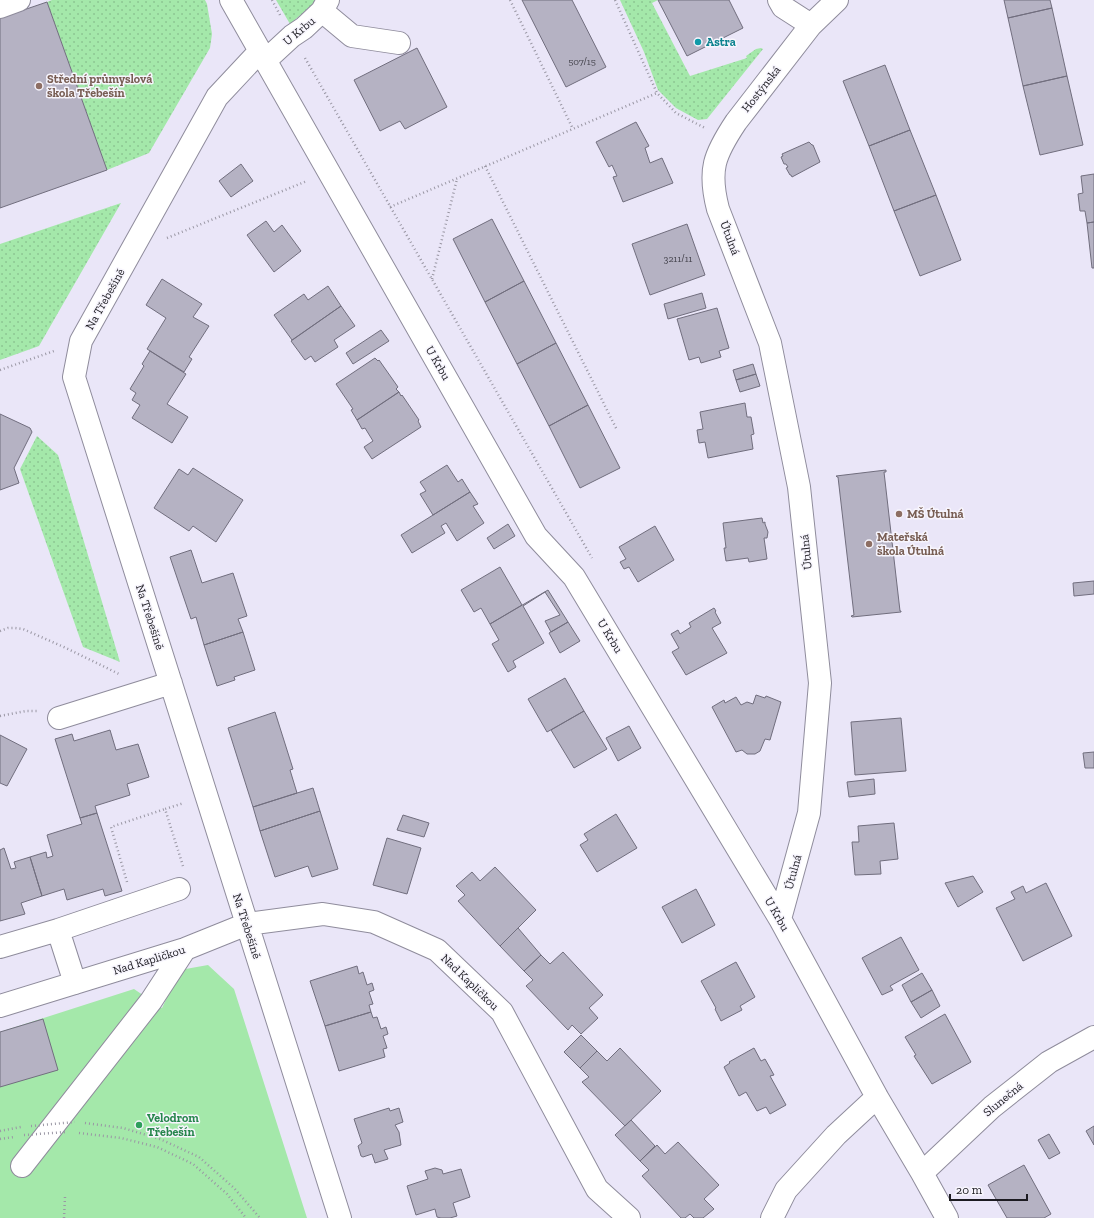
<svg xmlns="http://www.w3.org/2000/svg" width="1094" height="1218" viewBox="0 0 1094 1218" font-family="'Zilla Slab',serif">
<defs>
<pattern id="grass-dots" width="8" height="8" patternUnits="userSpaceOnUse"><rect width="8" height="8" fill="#a4e8aa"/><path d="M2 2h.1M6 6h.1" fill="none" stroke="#8dc692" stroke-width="1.8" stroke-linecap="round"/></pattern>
</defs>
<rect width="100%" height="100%" fill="#eae6f8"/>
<path fill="url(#grass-dots)" d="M52,0H205L207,4L212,34L210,48L149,153L107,170L47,2Z
M276,0H315L312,5L290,24Z
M620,0H658L652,3L690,76L747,58L746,56L756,49L761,48L763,49L707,119L698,120L676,108L658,90L644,52Z
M121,203L39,346L0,360V244Z
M37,436L58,455L120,662L83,647L20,469Z"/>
<path fill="#a4e8aa" d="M208,965L234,989L307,1218H0V1032L134,989L162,1008L180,970Z"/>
<path fill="#b5b2c3" stroke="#716e7e" d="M522,0H572L606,67L566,87Z
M658,0H729L743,28L687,56Z
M1004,0H1050L1052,8L1008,18Z
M47,2L107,170L0,208V18Z
M1052,8L1067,76L1023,86L1008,18Z
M417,48L447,107L405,129L400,121L380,131L354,80Z
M885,65L910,130L869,146L843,81Z
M1067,76L1083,145L1040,155L1023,86Z
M636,122L649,146L645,148L650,163L662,158L673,183L623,202L613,177L617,176L612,165L609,167L596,142Z
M910,130L936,195L894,211L869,146Z
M809,142L812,145H813L820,162L792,177L791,175H790L786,168L788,167L786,164H784L781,157L783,156L782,154Z
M241,164L253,181L231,197L219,181Z
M1094,174V222L1087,223L1085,211H1080L1078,194L1083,193L1081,176Z
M936,195L961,260L920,276L894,211Z
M492,219L524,281L485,302L453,239Z
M266,221L274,232L282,225L301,251L274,272L247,235Z
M1094,222V268H1092L1087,223Z
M687,224L705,275L650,295L632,244Z
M162,279L202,304L193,317L209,326L189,357L192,359L184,372L147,349L166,318L146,305Z
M524,281L556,343L517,364L485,302Z
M328,286L341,306L292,340L274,315L304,294L308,300Z
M702,293L706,308L668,319L664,304Z
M341,306L355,326L334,340L338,347L315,362L311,356L305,360L291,341Z
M717,308L729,348L719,351L721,357L701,363L699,357L689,360L677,319Z
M381,330L389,341L353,364L346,353Z
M556,343L588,405L549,426L517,364Z
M150,351L186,374L167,404L188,417L172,443L132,418L140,405L132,400L136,393L130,389L144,366L142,364Z
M375,358L378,361L379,360L398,387L396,389L399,392L357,420L351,410L353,409L336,384Z
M753,364L756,374L736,380L733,370Z
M756,374L760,386L740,392L736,380Z
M399,392L401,396L402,395L419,420L418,421L421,427L372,459L364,447L373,441L365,428L362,429L357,420Z
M745,403L747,417H751L754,434L751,435L753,449L708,458L705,442L699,443L697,430L703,429L700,412Z
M588,405L620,468L580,488L549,426Z
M0,414L30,428L32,432L14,468L19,483L0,490Z
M447,465L458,482L462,479L470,492L433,515L420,494L426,491L420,482Z
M193,468L243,500L216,542L193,526L189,531L154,508L179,469L188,475Z
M886,470V472H884L900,611H901V612L852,617L851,616L854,615L838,477H837L836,476Z
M470,492L478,504L473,506L484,523L457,541L446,523L441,526L445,533L412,553L401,535Z
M762,518L763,523L765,522V524L768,532L767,538H764L767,559L749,562L748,558L726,561L724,548H726L723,523Z
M508,524L515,536L494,549L487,538Z
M655,526L674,560L638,582L629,567L624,569L620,562L626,559L619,547Z
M191,550L202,583L233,573L247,616L238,619L243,632L204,645L196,617L191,619L170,557Z
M500,567L522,605L490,624L481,608L474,612L461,590Z
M1094,581V594L1074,596L1073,583Z
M548,590L568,622L551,632L545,621L560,615L545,592L523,606L544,643L513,661L516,667L508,672L492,644L499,640L490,624Z
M714,608L716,611L715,612L721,623L712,628L727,653L686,675L672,652L679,648L671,634L678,630L680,634L691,627L689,623Z
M568,622L580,641L560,653L549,633Z
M243,632L255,670L234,677L235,680L217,686L204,645Z
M565,678L584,711L547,732L528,699Z
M756,695L765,698L766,696L781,702L770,740L765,739L760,751L755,754H747L742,750L736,752L712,707L724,700L725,703L736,697L741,705L747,702L753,704Z
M584,711L607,749L574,768L551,730Z
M275,712L293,769L290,770L297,793L253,807L228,728Z
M901,718L906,771L855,775L851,722Z
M629,726L641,748L618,761L606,738Z
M110,730L116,750L138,744L149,777L127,784L130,795L95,806L97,813L80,818L55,739L72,734L74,741Z
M0,735L27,749L7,786L0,783Z
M1094,752V768H1085L1083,753Z
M874,779L875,794L849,797L847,782Z
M313,788L320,811L260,831L253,807Z
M320,811L338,869L312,877L308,866L275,877L260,831Z
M97,813L122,891L105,896L103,889L67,900L64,889L42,896L30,857L46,852L47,858L53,856L47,835L82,824L80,818Z
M616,814L637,848L597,872L580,845L588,840L584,834Z
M403,815L429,823L424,837L397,830Z
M894,823L898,859L880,861L881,874L855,875L852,842H859L858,826Z
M387,838L421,848L407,894L373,885Z
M4,848L11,869L16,868L14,862L30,857L42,896L21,903L25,914L0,921V850Z
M495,867L536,910L500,946L458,901L465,895L456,886L472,872L480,881Z
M973,876L983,892L958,907L945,883Z
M1046,883L1072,936L1023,961L996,908L1015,899L1011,892L1023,886L1026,893Z
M696,889L715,925L682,943L662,907Z
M518,928L541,955L524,971L500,946Z
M901,937L919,970L890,986L893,990L882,995L862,958Z
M563,952L603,995L589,1008L598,1018L581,1034L572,1025L568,1030L526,986L533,980L524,971L541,955L550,964Z
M736,962L755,997L740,1006L742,1010L721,1021L715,1009L716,1008L701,981Z
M357,966L359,974L363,972L367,985L372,983L374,990L369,992L373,1004L369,1005L371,1012L325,1026L310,981Z
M922,973L932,990L911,1002L902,985Z
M932,990L940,1006L921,1018L911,1002Z
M371,1012L373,1018L377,1017L381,1029L386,1027L388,1034L383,1036L387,1048L383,1049L385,1057L339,1071L325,1026Z
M945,1014L971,1062L932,1084L914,1056L916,1055L905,1037Z
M43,1019L58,1070L0,1087V1032Z
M581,1035L597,1051L580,1068L564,1052Z
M620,1048L661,1091L625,1126L582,1082L589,1077L580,1068L597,1051L607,1061Z
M754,1048L761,1061L765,1059L774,1075L770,1076L786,1105L770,1114L766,1107L757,1111L746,1092L739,1096L724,1067L730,1063L729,1062Z
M389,1108L390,1111L399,1108L403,1122L395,1125L399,1132L401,1145L384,1150L388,1159L375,1163L372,1154L363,1157L361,1156L358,1146L362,1143L354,1119Z
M631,1120L655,1146L640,1161L615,1135Z
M1094,1126V1145L1086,1131Z
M1049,1134L1060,1153L1049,1159L1038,1140Z
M678,1142L719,1185L704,1199L714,1209L703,1218H694L690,1214L685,1218H681L642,1176L649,1170L640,1161L657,1145L665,1154Z
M1024,1165L1051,1214L1044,1218H1007L988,1185Z
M435,1168L442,1170L443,1174L461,1169L470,1197L453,1203L457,1216L450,1218H441L437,1217L435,1209L416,1215L407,1186L428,1179L425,1171Z"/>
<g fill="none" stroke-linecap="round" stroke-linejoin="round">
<g stroke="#8f8c9c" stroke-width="24">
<path id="minor" d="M231,0L536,536L574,577L780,919L877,1097L922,1173L947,1218
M779,0L783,7L811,25
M0,7L19,0
M322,11L352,36L399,43
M260,51L217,97L81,341L74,377L340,1218
M266,60L292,36L304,28L322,11L328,0
M59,718L171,683
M780,919L809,813L820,683L799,487L770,343L718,209C708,170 714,155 736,122L811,25L837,0
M58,930L75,983
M0,947L58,930L179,889
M0,1006L185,949L247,924L323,914L374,922L437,950L502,1012L597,1189L629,1218
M22,1166L151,1001L185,949
M922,1173L992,1107L1049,1062L1094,1037
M772,1218L786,1190L836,1135L877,1097"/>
</g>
<path stroke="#9a97a4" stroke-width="2.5" stroke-dasharray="1 3" stroke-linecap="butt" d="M272,0L280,15
M510,0L573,129
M615,0L657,93L676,113L705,128
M305,58L592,558
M485,166L617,430
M390,207L657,93
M167,238L307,181
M432,279L457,179
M0,370L54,351
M0,631L8,628H15L23,629L66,648L119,674
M0,716L26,711H37
M183,866L165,809L184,803
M127,882L111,827L165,809
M85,1123L123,1128L160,1139L199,1157L234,1188L260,1218
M0,1131L21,1127
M79,1133L121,1138L157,1147L193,1164L227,1194L246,1218
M0,1139L14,1137
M64,1218L65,1197"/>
<use href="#minor" stroke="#fff" stroke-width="22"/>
<path stroke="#9a97a4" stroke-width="2.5" stroke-dasharray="1 3" stroke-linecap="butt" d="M31,1126L75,1122
M24,1135L66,1132"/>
</g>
<circle fill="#0f9aa8" stroke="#f7f5fd" stroke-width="1.5" cx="698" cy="42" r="4"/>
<g fill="#8d6e63" stroke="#f7f5fd" stroke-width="1.5">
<circle cx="39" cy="86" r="4"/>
<circle cx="899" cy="514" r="4"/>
<circle cx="869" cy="544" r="4"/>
</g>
<circle fill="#2e9e5b" stroke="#f7f5fd" stroke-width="1.5" cx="139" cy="1125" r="4"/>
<g text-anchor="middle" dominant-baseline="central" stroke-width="3" stroke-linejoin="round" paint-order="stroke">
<g font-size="10" fill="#42414a">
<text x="582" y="62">507/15</text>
<text x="678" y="259">3211/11</text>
</g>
<g font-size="12" fill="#1c1b21" stroke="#f7f5fd">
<text transform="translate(299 31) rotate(-40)">U Krbu</text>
<text transform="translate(761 89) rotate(-52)">Hostýnská</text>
<text transform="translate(730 238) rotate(69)">Útulná</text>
<text transform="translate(105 299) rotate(-61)">Na Třebešíně</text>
<text transform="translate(438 363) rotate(60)">U Krbu</text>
<text transform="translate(806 552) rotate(-96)">Útulná</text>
<text transform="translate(150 617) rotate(72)">Na Třebešíně</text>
<text transform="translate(610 636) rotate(59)">U Krbu</text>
<text transform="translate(793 872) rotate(-75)">Útulná</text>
<text transform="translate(777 914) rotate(60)">U Krbu</text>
<text transform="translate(247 926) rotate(72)">Na Třebešíně</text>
<text transform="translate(149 960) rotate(-17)">Nad Kapličkou</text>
<text transform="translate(470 982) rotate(44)">Nad Kapličkou</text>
<text transform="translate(1003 1099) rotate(-39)">Slunečná</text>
</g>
<g font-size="12" font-weight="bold" fill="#0d838f" stroke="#f7f5fd" text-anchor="start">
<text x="706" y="42">Astra</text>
</g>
<g font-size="12" font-weight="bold" fill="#785e54" stroke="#f7f5fd" text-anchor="start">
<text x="47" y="79">Střední průmyslová<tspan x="47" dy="14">škola Třebešín</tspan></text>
<text x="907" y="514">MŠ Útulná</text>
<text x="877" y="537">Mateřská<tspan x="877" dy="14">škola Útulná</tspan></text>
</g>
<g font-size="12" font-weight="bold" fill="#27864d" stroke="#f7f5fd" text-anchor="start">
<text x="147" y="1118">Velodrom<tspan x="147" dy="14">Třebešín</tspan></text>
</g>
</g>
<path d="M950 1194v6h77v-6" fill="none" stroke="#1c1b21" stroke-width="2"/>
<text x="956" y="1194" font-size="12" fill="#1c1b21" stroke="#f7f5fd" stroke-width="3" paint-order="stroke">20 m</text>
</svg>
